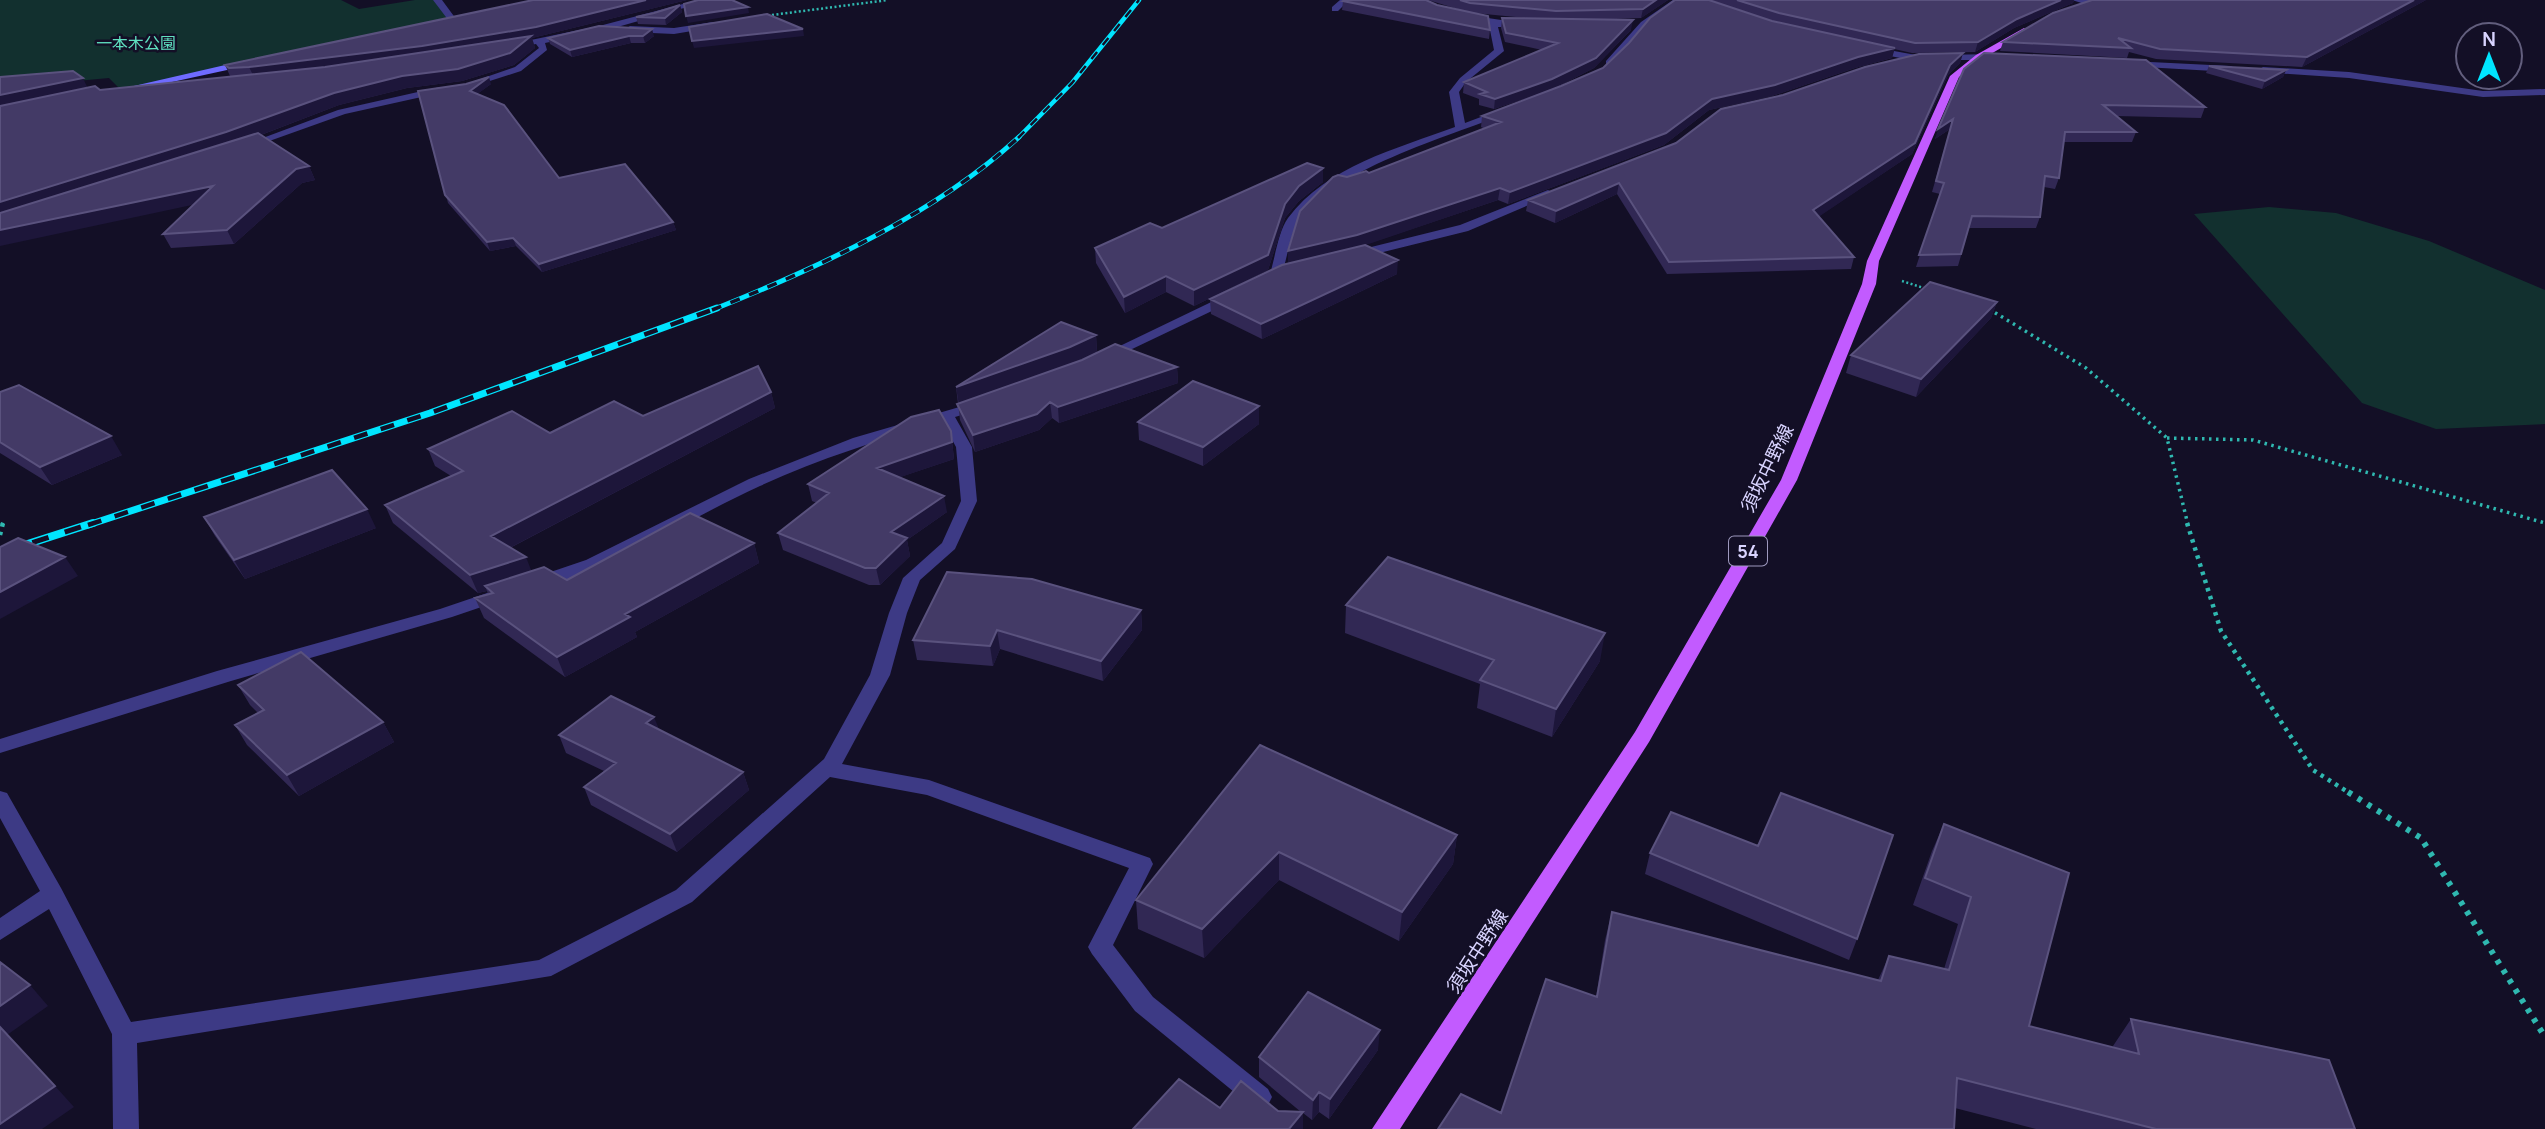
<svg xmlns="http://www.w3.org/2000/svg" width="2545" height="1129" viewBox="0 0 2545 1129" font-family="Manrope,'Noto Sans JP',sans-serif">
<rect width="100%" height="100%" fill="#130f26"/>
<path fill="#12302f" d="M0,0H341L359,9L415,0H437L452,19L121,90L109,78L0,88Z
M2269,207L2336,213L2429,241L2545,290V424L2436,429L2362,403L2194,214Z"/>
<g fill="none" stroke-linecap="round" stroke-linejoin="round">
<path stroke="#2fb8b0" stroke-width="2.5" stroke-dasharray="2 2.5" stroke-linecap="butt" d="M772,15L888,0
M1902,281L1927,289"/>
<path stroke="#2fb8b0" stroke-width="3.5" stroke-dasharray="2.5 4.5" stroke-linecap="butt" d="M1989,309L2086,368L2167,438L2188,525
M2167,438L2253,440L2545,523
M2,525L3,522"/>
<path stroke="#2fb8b0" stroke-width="4.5" stroke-dasharray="3.5 5" stroke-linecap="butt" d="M2187,523L2221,631L2313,770L2351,794
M0,535L3,523"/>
<path stroke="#2fb8b0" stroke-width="6" stroke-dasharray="4.5 7" stroke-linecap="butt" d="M2348,792L2421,838L2545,1037"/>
<path fill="#3d3a85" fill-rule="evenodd" d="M2072,0H2089L2095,3L2091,6Z
M713,22L716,23V27L674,34L630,32L625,29L630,26L674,28Z
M1872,47L1916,55L1921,58L1916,61L1869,52V48Z"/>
<path fill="#3d3a85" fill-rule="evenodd" d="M433,0H442L456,19L455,21H449Z
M698,0H712L607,30L545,43L547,50L521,71L468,88L463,85L515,67L539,48L536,44L510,50L507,49V45L603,25Z
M1340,0H1349L1338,11H1332V7Z
M1673,0H1683L1647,26L1612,65H1606V61L1641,22Z
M1468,15L1528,24L1523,27H1498L1504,51L1466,82L1459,92L1465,123L1502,109L1506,110V114C1451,135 1327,172 1298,222C1290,236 1287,258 1282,274L1276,278L1271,277L1270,274C1275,258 1278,232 1288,218C1327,166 1396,149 1455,127L1449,92L1460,78L1494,50L1489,25L1465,20V16Z
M1937,55L1997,54L2002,57L1997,60H1934V56Z
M2130,61L2231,66L2236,69L2231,72L2127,66L2125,64Z
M2263,67L2349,72L2483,91L2545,89V95L2483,97L2349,78L2260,72L2258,70Z
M440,87L444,88V92L345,114L250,148L241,146L338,110Z
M1548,190L1554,193L1552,195L1468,231L1355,259L1349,255L1351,252L1460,225Z
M1230,293L1235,294V300L1109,360L1104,361L1097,357Z
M980,401L987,405L985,408L955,417L972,447L977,501L955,549L920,580L907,613L890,675L842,764L929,780L1150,858L1153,864L1113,945L1153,997L1268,1089L1272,1097L1268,1105L1259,1109L1250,1105L1135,1011L1092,954L1088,947L1129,868L927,795L830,777L692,902L551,976L137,1043L139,1129H113L112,1034L49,909L0,940V918L40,891L0,818V791L7,793L61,888L131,1022L539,960L676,890L824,759L870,675L889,613L903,578L942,543L961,501L956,447L942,421C880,440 818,459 760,486C685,520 616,568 536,589L530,587L527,583L530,579L586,560L749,479L853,438Z
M499,589L508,595L505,599L452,617L231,681L0,753V739L217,671L440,609Z"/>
<path fill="#6f6bff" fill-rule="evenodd" d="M247,60L250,61V65L117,94L112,91Z"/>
<path fill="#c25bff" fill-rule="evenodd" d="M2024,28L2029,31L2027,33L1982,59L1959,77L1879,261L1876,284L1797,480L1649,742L1400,1129H1372L1635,732L1781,480L1862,284L1867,261L1950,76L1976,55Z"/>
<g stroke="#00e5ff" stroke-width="4.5">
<path id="rail-far3" d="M1018,138L1072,83L1139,0"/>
</g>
<g stroke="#00e5ff" stroke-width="5">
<path id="rail-far2" d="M712,310C818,268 935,214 1019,137"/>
</g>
<g stroke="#00e5ff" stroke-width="7">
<path id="rail-far1" d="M88,525L430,413L717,308"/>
</g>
<g stroke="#00e5ff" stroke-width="8">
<path id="rail" d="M0,553L93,523"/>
</g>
<use href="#rail-far3" stroke="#130f26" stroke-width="2.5" stroke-dasharray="9" stroke-linecap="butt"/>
<use href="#rail-far2" stroke="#130f26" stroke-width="3.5" stroke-dasharray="10" stroke-linecap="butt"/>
<use href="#rail-far1" stroke="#130f26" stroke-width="4.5" stroke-dasharray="14" stroke-linecap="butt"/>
<use href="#rail" stroke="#130f26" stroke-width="5" stroke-dasharray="17" stroke-linecap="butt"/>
</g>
<path fill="#312854" d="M533,0H687L532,38L535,48L514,65L462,81L407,88L339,105L261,135L309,166L315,180L302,183L234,244L171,248L163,234L193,205L88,88L100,90L231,77L230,76L225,65Z
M1428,0H1668L1641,18L1591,20L1631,30L1594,68L1551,90L1494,109L1479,105V99L1463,93L1464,82L1542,50L1505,42L1501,28L1502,18L1538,19L1474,13L1490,30L1489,39L1342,10L1343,1L1437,5L1464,11Z
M1675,0H2074L2073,3L2014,28L1975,52L1912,53L1894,49L1892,58L1855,68L1772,96L1709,110L1664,145L1508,204L1498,200L1364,245L1397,274L1262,339L1211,314L1210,299L1288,263V251L1347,177L1369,173L1485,129L1481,127L1482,116L1561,86L1603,68Z
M2426,0L2302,67L2156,59L2129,52L2127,58L2000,51L2003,42Z
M680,5L682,12L666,25L638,24L636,17Z
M654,36L645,43H631L572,57L550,44L548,38Z
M1963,53L1960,63L1948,75L1912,154L1819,216L1854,257L1851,269L1667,274L1617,194L1555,223L1526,211L1528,200L1676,143L1783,95Z
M2209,66L2286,70L2283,77L2262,89L2206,73Z
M1964,69L2205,107L2201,118L2116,116L2136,132L2132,142H2064L2059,178L2055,189L2044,187L2040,217L2036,228H1969L1958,266L1916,267L1940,194L1932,192L1950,129L1935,139Z
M491,84L477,94L559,178L673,222L676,230L542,272L516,246L490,251L448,203L418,91Z
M1323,168V182L1299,201L1285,218L1268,270L1194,306L1166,292L1125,313L1096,263L1095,248L1162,228Z
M1997,302L1991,318L1916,397L1846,373L1851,355Z
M1096,335L1097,352L1177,367L1178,383L1059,423L1052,418L1039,430L975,452L960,420L956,387Z
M0,392L122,455L52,485L0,453Z
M771,392L775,408L510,548L532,571L567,580L754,543L759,563L635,632L637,637L565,677L484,618L475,598L488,594L487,591L478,593L393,523L385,505L451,476L435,466L428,449L550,433Z
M1259,406V424L1203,466L1139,440L1138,422Z
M951,431L954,459L900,477L947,512L907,540L910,556L880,585H869L783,550L778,533L817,503L812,501L808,484Z
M204,517L376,528L245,579L215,536Z
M1346,605L1600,661L1552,737L1477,708L1480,684L1345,633Z
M1141,610L1142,630L1103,681L1000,649L993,666L917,660L913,640Z
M238,685L383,722L394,742L299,796L247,745L235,725L258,713L250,705Z
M659,730L743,772L749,790L677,852L591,805L584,787L604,771L566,753L559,735Z
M1260,745L1457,835L1453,864L1399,941L1279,880L1204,958L1138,929L1136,900Z
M1944,824L2029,1026L2114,1048L2113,1046L2131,1019L2355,1129H2036L1955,1108L1501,1113L1596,997L1605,940L1612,912L1878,980L1889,956L1944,969L1958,924L1913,905L1932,851Z
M1650,853L1857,939L1849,960L1645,874Z
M1378,1050L1329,1119L1319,1112L1312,1120L1303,1113V1129H1133L1220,1108L1301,1112L1259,1077V1057Z"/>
<path fill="#1d163a" d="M646,0H687L532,38L535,48L514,65L462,81L407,88L339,105L232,146L0,218V202L254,77L249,67Z
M1656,0H1668L1641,18L1643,9Z
M2061,0H2074L2073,3L2014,28L1975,52L1978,42L2017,19Z
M2414,0H2426L2302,67L2307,57Z
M680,5L682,12L666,25L665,18Z
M748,7L749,13L688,23L686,16Z
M1633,20L1631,30L1594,68L1551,90L1494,109L1495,99Z
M652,29L654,36L645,43L643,36Z
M803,29L804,36L694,48L692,41Z
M629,36L631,43L572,57L570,50Z
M1895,48L1892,58L1855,68L1772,96L1709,110L1664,145L1508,204L1510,192L1712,99L1858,57Z
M1963,53L1960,63L1948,75L1912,154L1811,222L1813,210L1950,65Z
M2286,70L2283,77L2262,89L2265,81Z
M489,77L491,84L472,98L470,91Z
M83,78L89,91L0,109V95Z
M1953,119L1950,129L1935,139L1938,129Z
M309,166L315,180L302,183L234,244L227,230L296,169Z
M1323,168V182L1299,201L1285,218L1268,270L1194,306V290L1285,204L1299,186Z
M1619,183L1617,194L1555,223L1556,211Z
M213,186L220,199L0,246V230Z
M1500,188L1498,200L1357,248L1288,264V251Z
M673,222L676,230L542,272L539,264Z
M513,238L516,246L490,251L487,242Z
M1398,260L1397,274L1262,339L1261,324Z
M1166,276V292L1125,313L1124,297Z
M1997,302L1991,318L1916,397L1921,379Z
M1096,335L1097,352L1072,365L959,405L956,387Z
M1177,367L1178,383L1059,423L1058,407Z
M771,392L775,408L498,554L491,536Z
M1050,402L1052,418L1039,430L975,452L973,435Z
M1259,406V424L1203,466V447Z
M951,431L954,459L880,484L877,468Z
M111,436L122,455L52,485L40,467Z
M944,496L947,512L907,540L910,556L880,585L876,568L891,532Z
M367,509L376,528L245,579L234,560Z
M754,543L759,563L635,632L637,637L565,677L557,657L625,614Z
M65,557L78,576L0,619V592Z
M526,557L533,575L485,586L487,591L478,593L470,575Z
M1141,610L1142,630L1103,681L1101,661Z
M997,630L1000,649L993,666L990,646Z
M1605,633L1600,661L1552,737L1556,709Z
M654,717L661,734L646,723Z
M383,722L394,742L299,796L287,775Z
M743,772L749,790L677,852L670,834Z
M1457,835L1453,864L1399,941L1402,912Z
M1279,852V880L1204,958L1202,929Z
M30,985L48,1006L7,1035L0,1027V1006Z
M1380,1030L1378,1050L1329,1119L1330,1099Z
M55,1086L74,1107L42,1129H0V1124Z
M1319,1092V1112L1312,1120L1313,1100Z
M1303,1112V1129H1289Z"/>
<path fill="#433a66" stroke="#5a527e" stroke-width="2" d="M533,0H646L536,27L422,46L249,67L229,68L225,65Z
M698,0H732L748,7L686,16L684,4Z
M1345,0H1426L1437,5L1488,16L1490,30L1343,1Z
M1460,0H1656L1643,9L1556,11L1470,3Z
M1675,0H1709L1772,21L1895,48L1858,57L1775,85L1712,99L1666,133L1510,192L1500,188L1357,235L1288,251L1300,211L1333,177L1338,175L1347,177L1366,171L1369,173L1501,122L1482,116L1561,86L1603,68L1629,43L1650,18Z
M1737,0H2061L2017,19L1978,42L1915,43L1779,13Z
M2092,0H2414L2307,57L2160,49L2118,38L2131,48L2003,42L2053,13Z
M680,5L665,18L636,17L654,13Z
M767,14L803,29L692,41L689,27Z
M1502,18L1633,20L1596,58L1552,79L1495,99L1480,94L1487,92L1464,82L1558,43L1506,33Z
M599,26L652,29L643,36H629L570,50L548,38Z
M531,36L510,53L458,69L402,76L334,93L226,132L0,202V106L95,86L100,90L325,67Z
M1963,53L1950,65L1915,143L1813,210L1854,257L1669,262L1619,183L1556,211L1528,200L1676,143L1721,109L1783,95L1865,67L1919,54Z
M1984,53L2146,60L2205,107L2103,105L2136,132H2065L2059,178L2045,176L2040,217L1972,216L1961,254L1919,255L1944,183L1936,181L1953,119L1938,129L1964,69Z
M2209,66L2286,70L2265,81Z
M73,71L83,78L0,95V77Z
M489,77L470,91L504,105L559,178L625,164L673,222L539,264L513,238L487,242L445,195L418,91L466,84Z
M258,133L309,166L296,169L227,230L163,234L213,186L0,230V213Z
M1307,163L1323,168L1299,186L1285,204L1268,255L1194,290L1166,276L1124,297L1095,248L1150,223L1162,228Z
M1365,245L1398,260L1261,324L1210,299L1282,265Z
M1930,282L1997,302L1921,379L1851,355Z
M1061,322L1096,335L1070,347L956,387Z
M1115,344L1177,367L1058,407L1050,402L1037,414L973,435L957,404L1082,360Z
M758,366L771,392L491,536L526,557L470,575L385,505L463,471L428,449L512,411L550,433L614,401L643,416Z
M1193,381L1259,406L1203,447L1138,422Z
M19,385L111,436L40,467L0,442V392Z
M939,410L951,431L952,442L877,468L944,496L891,532L907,538L876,568H865L778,533L829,493L808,484L911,417Z
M332,470L367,509L234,560L204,517Z
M690,513L754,543L625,614L630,617L557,657L475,598L493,593L485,586L544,567L567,580Z
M18,538L65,557L0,592V547Z
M1388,557L1605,633L1556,709L1480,680L1494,660L1346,605Z
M947,572L1032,579L1141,610L1101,661L997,630L990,646L913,640Z
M301,652L383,722L287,775L235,725L264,710L238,685Z
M611,696L654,717L646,723L743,772L670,834L584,787L616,763L559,735Z
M1260,745L1457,835L1402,912L1279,852L1202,929L1136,900Z
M1781,793L1893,835L1857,939L1650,853L1671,812L1758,846Z
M1944,824L2069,873L2029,1026L2139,1054L2131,1019L2329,1060L2355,1129H2156L1957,1078L1954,1129H1438L1461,1094L1501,1113L1546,979L1597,997L1612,912L1881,981L1889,956L1949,970L1971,897L1925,878Z
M0,962L30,985L0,1006Z
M1308,992L1380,1030L1330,1099L1319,1092L1313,1100L1259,1057Z
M0,1027L55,1086L0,1124Z
M1179,1079L1220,1108L1241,1081L1278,1111L1303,1112L1289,1129H1133Z"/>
<g text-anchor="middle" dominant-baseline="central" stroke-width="5" stroke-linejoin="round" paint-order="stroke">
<g font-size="16" fill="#5fe0c0" stroke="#130f26">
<text x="136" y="43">一本木公園</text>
</g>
<rect fill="#130f26" stroke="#9e99be" stroke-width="2" x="1729" y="536.5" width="38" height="29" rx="5"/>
<g font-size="18" font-weight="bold" fill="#d9d4ff">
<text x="1748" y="551">54</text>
</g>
<g font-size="19" fill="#d9d4ff" stroke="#130f26">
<text transform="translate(1767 468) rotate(-64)">須坂中野線</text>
<text transform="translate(1477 951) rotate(-57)">須坂中野線</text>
</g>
</g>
<g transform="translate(2489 56)"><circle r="33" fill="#130f26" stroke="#625e7d" stroke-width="2"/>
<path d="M0-5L12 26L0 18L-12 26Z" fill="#00e5ff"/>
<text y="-10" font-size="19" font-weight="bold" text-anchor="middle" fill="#d9d4ff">N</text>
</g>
</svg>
